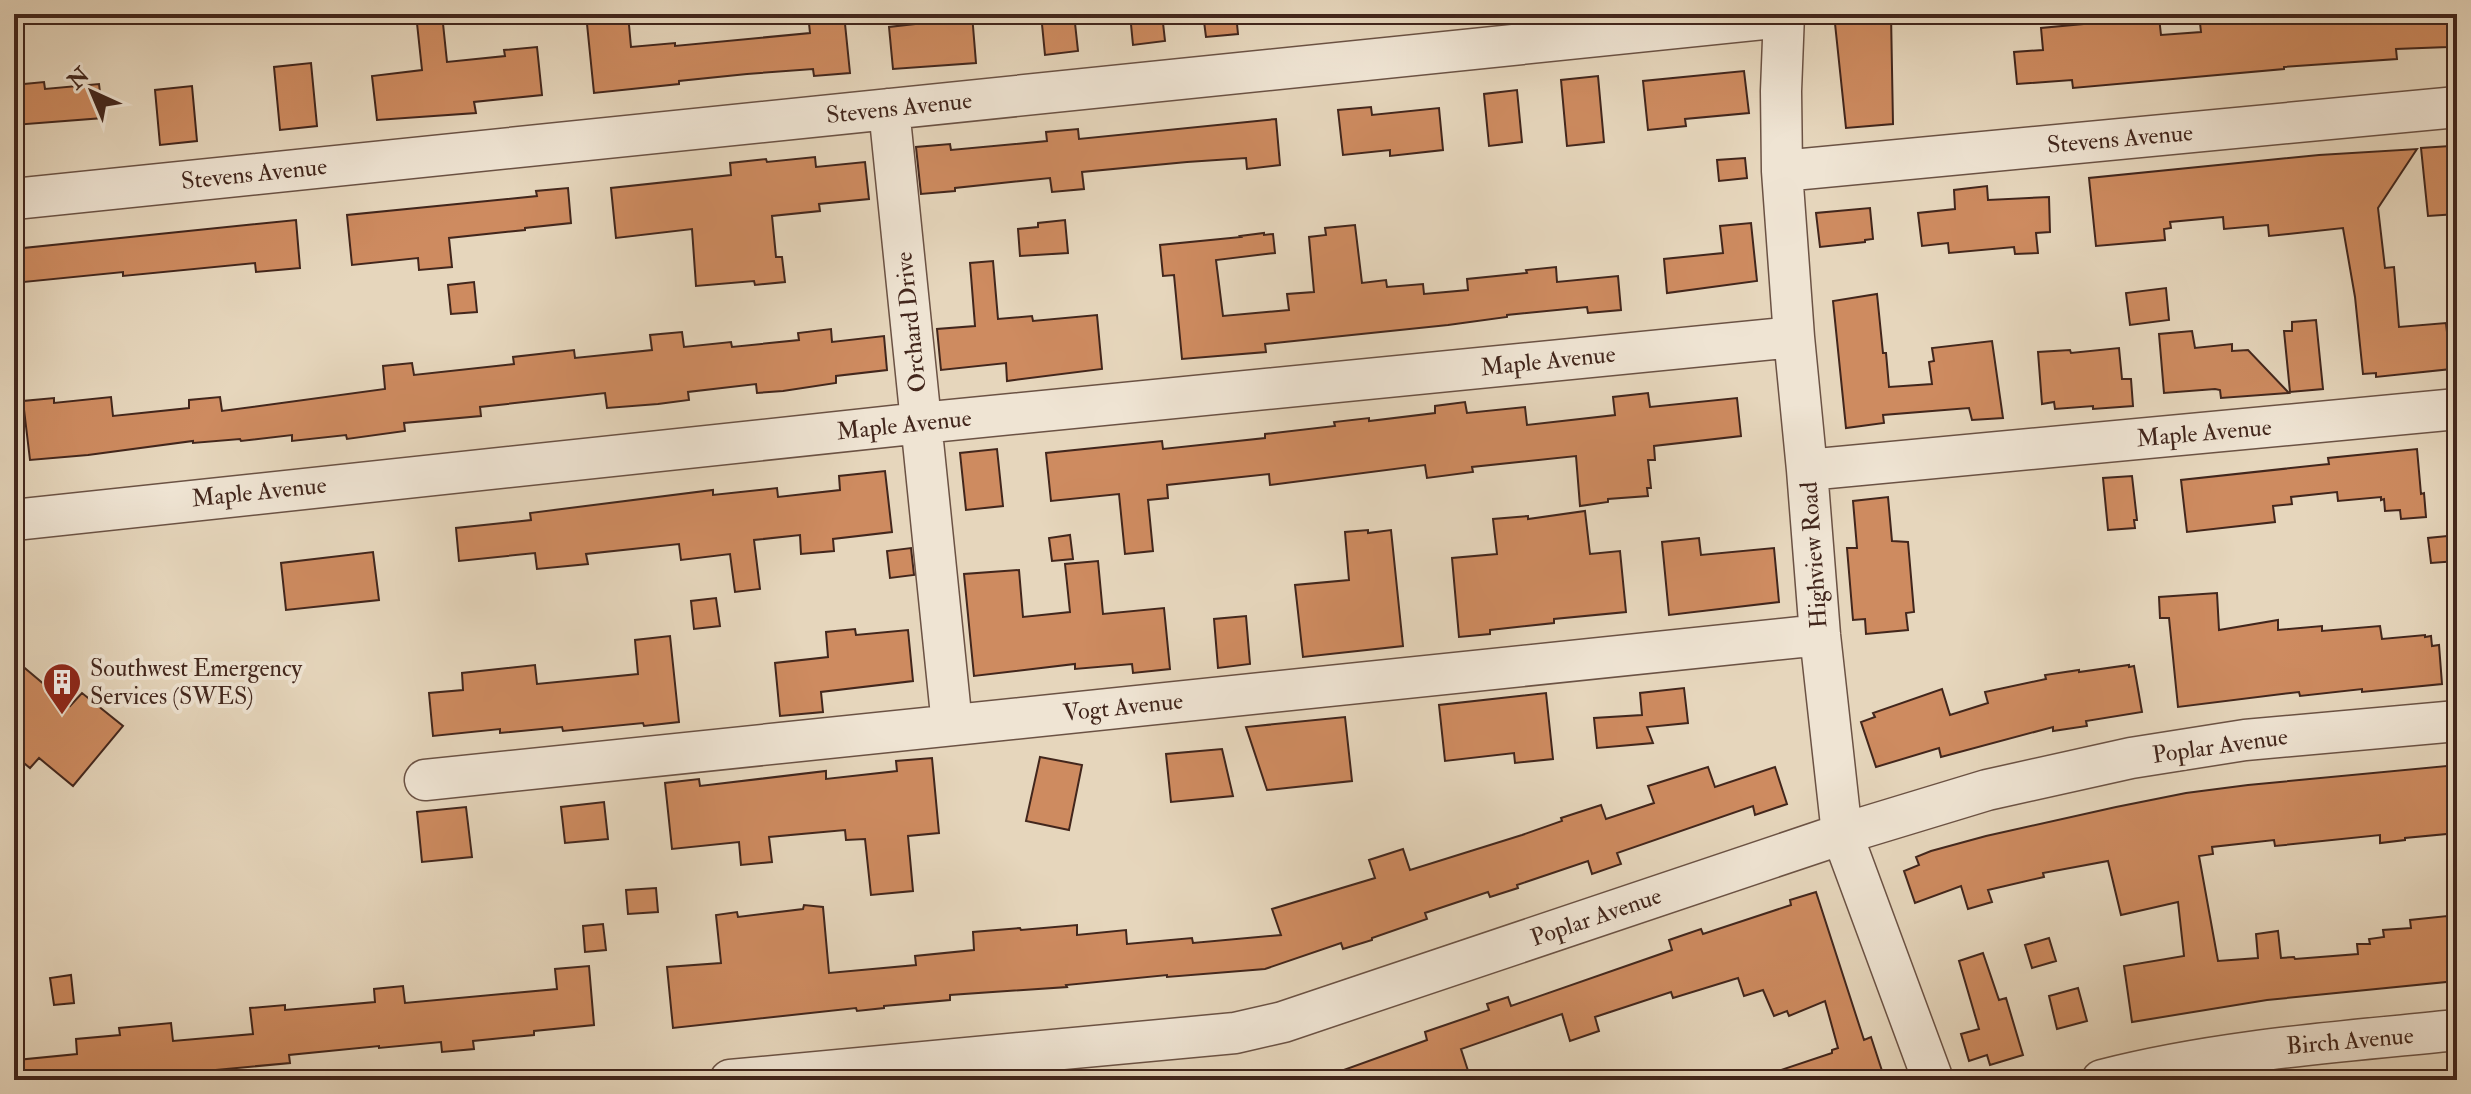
<svg xmlns="http://www.w3.org/2000/svg" width="2471" height="1094" viewBox="0 0 2471 1094" font-family="'IM FELL Double Pica',serif">
<rect width="100%" height="100%" fill="#e6d6bc"/>
<filter id="stains"><feTurbulence type="fractalNoise" baseFrequency=".0025" numOctaves="4"/><feColorMatrix values="0 0 0 0 .2 0 0 0 0 .09 0 0 0 0 .02 0 0 0 .5 -.17"/></filter>
<radialGradient id="worn" r=".72"><stop offset=".6" stop-color="#630" stop-opacity="0"/><stop offset="1" stop-color="#630" stop-opacity=".3"/></radialGradient>
<path fill="#ce8b60" stroke="#42261c" stroke-width="2" d="M416,14H442L447,62L505,56L504,50L537,47L542,95L474,102L476,113L377,120L372,76L422,70Z
M586,14H628L631,47L675,43V46L810,33L808,14H844L850,73L814,76L813,69L747,74L679,81V84L594,93Z
M941,14H972L976,63L893,69L889,27L941,21Z
M1041,14H1074L1078,51L1045,55Z
M1130,14H1162L1165,41L1133,45Z
M1203,14H1236L1238,34L1206,37Z
M1834,14H1891L1893,124L1846,128Z
M2244,14H2447L2449,44L2448,47L2396,49L2397,59L2284,67V69L2073,88L2072,80L2017,84L2014,52L2043,50L2041,28L2159,17L2161,35L2201,32L2200,23L2245,19Z
M311,63L317,126L280,130L274,67Z
M1744,71L1749,113L1685,119L1686,126L1648,130L1643,81Z
M1598,76L1604,142L1567,146L1561,80Z
M44,82L45,89L99,84L103,118L14,125V85Z
M192,86L197,141L160,145L155,90Z
M1517,90L1522,142L1489,146L1484,94Z
M1371,107L1372,115L1439,108L1443,150L1390,156V150L1343,155L1338,110Z
M1276,119L1280,165L1247,169L1246,158L1187,162L1082,172L1084,189L1052,192L1050,178L955,188V191L921,194L916,147L950,144L951,150L1047,141L1046,132L1078,129L1079,139Z
M2450,146L2451,154H2453L2457,214L2428,216L2421,148Z
M2417,149L2378,208L2385,268L2394,267L2399,327L2446,323L2451,369L2376,377V373L2363,374L2355,297L2343,228L2269,236L2268,225L2224,229L2223,217L2170,222L2171,228L2164,229L2165,240L2096,246L2089,178L2319,155Z
M815,157L816,167L865,162L869,199L819,204L820,211L772,216L776,257H782L785,282L755,285L754,281L696,286L692,229L616,238L611,188L731,175L730,163L766,159L767,162Z
M1745,158L1747,178L1719,181L1717,160Z
M1987,186L1988,200L2049,197L2050,232L2036,233L2038,253L2015,254L2014,247L1949,253L1948,243L1922,246L1918,213L1955,209L1954,190Z
M568,188L571,223L525,228V230L449,238L452,267L419,270L418,258L352,265L347,215L537,196L536,191Z
M1870,208L1873,239L1865,240V242L1820,247L1816,213Z
M296,220L300,268L256,272L255,263L123,276V272L14,283V249Z
M1065,220L1068,253L1020,256L1018,229L1038,227V223Z
M1751,223L1757,281L1667,293L1664,259L1723,253L1720,226Z
M1355,225L1362,283L1386,280L1387,287L1423,284L1424,294L1468,290L1467,279L1527,273L1526,270L1556,267L1557,282L1618,276L1621,310L1588,313L1587,307L1507,315V317L1448,325L1265,344L1266,352L1182,359L1174,275L1163,276L1160,245L1241,237L1240,236L1264,233V235L1273,234L1275,253L1216,260L1223,316L1289,310L1287,294L1314,292L1309,237L1326,235L1325,228Z
M993,261L998,319L1032,316L1033,321L1097,315L1102,369L1007,381L1006,363L941,370L937,329L975,326L970,263Z
M474,282L477,312L451,314L448,285Z
M2166,288L2169,320L2130,325L2126,293Z
M1877,294L1883,353H1886L1889,387L1932,384L1929,362L1934,361L1932,348L1992,341L2003,418L1972,420L1969,408L1883,415L1884,423L1846,428L1833,301Z
M2316,320L2323,389L2290,392L2284,331H2292V322Z
M831,329L832,342L884,336L887,370L836,376V383L783,391L757,393L756,384L688,392L689,400L658,404L607,408L605,393L480,407L481,416L404,423L405,431L347,439L346,435L292,441V435L241,441L240,439L193,443V441L88,455L30,460L23,401L54,398V403L111,397L113,416L189,408V400L220,397L222,411L385,389L383,366L412,363L414,375L514,364L513,357L574,350L575,358L652,350L650,335L682,332L684,347L731,342L732,347L799,340L798,333Z
M2192,331L2195,348L2232,344V351L2248,350L2289,393L2221,398L2220,390L2215,389L2164,393L2159,334Z
M2119,348L2122,379H2131L2133,406L2093,409V406L2055,409L2054,402L2042,404L2038,352L2070,350L2071,353Z
M1648,393L1650,407L1737,398L1741,436L1654,446L1655,460H1648L1651,488H1647L1648,496L1608,499V502L1580,506L1576,456L1472,467L1473,472L1427,478L1425,465L1270,485L1269,474L1167,485L1168,498L1148,500L1153,551L1125,554L1119,494L1051,501L1046,453L1162,441L1163,449L1265,438V434L1335,426L1334,422L1369,418V421L1435,413V406L1465,402L1467,413L1525,407L1527,425L1615,415L1613,397Z
M997,449L1003,506L966,510L960,453Z
M2417,449L2421,494L2424,493L2426,517L2401,519L2400,510L2385,511L2384,499L2381,500V497L2338,501L2337,492L2291,497L2292,504L2273,506L2275,522L2187,532L2181,480L2319,465L2329,464L2328,458Z
M885,471L892,532L833,539L834,551L801,554L800,535L754,540L760,589L735,592L730,554L681,560L679,544L586,554L588,564L537,569L535,553L459,561L456,528L531,520L530,513L713,490V495L777,488L778,497L840,490L839,476Z
M2132,476L2137,520H2134L2135,528L2108,530L2103,478Z
M1888,497L1892,541L1908,542L1914,612L1906,613L1908,630L1866,634L1865,619L1853,620L1847,548H1857L1853,501Z
M1585,511L1590,554L1620,551L1626,612L1554,619V623L1490,630V634L1459,637L1452,558L1497,554L1493,519L1528,516V519Z
M1368,530V533L1391,530L1403,646L1303,657L1295,585L1349,580L1345,532Z
M1070,535L1073,559L1052,561L1049,538Z
M2457,535V561L2431,563L2428,538Z
M1699,538L1701,555L1774,548L1779,602L1669,615L1662,542Z
M911,548L914,575L890,578L887,551Z
M373,552L379,600L286,610L281,563Z
M1098,561L1103,614L1164,608L1170,669L1133,673L1132,664L1075,669V664L974,676L964,574L1019,570L1023,617L1070,612L1065,564Z
M2217,593L2219,630L2278,620V630L2322,626V631L2380,626L2382,639L2425,635V637L2431,636L2432,646L2439,645L2442,684L2362,692V689L2300,696L2299,692L2178,707L2169,618H2160L2159,597Z
M716,598L720,626L694,629L691,601Z
M1246,616L1250,664L1218,668L1214,619Z
M855,629L856,635L908,630L913,681L821,692L823,712L780,716L775,663L828,657L826,632Z
M670,636L679,722L644,726L643,723L563,731L562,727L500,733V729L433,736L429,693L463,690L462,673L535,665L537,684L638,674L635,640Z
M14,659L70,706L82,693L123,726L73,786L39,758L30,768L14,755Z
M2129,665V667L2134,666L2142,712L2086,721L2087,726L2053,731V727L1941,757L1939,748L1876,767L1861,722L1875,717L1873,713L1942,689L1950,715L1988,703L1985,692L2046,679L2045,675L2079,670V672Z
M1684,688L1688,723L1647,727L1653,743L1597,748L1594,718L1642,715L1640,693Z
M1546,693L1553,759L1515,763L1514,753L1445,761L1439,705Z
M1345,717L1352,781L1267,790L1246,727Z
M1222,749L1233,796L1171,802L1166,754Z
M1040,757L1082,765L1069,830L1026,821Z
M932,758L939,833L908,836L913,891L871,895L865,839L846,840L845,830L769,837L772,862L741,865L739,842L672,849L665,783L699,779L700,786L826,771V779L897,771L896,761Z
M2457,765V833L2405,838V840L2380,843V835L2275,846L2274,840L2212,847L2213,854L2199,856L2218,961L2258,958L2256,934L2278,931L2281,958L2294,957L2295,959L2358,954L2357,944H2370L2369,939L2384,937L2383,930L2411,928L2410,920L2447,916V919L2450,918L2456,981L2267,1000L2132,1022L2124,966L2184,956L2178,902L2121,915L2108,861L2043,873L2044,877L1988,890L1992,902L1968,909L1961,886L1915,903L1904,871L1919,865L1916,857L1931,851L1986,836L2116,807L2186,793L2248,785Z
M1708,767L1715,787L1775,767L1787,804L1755,815L1753,806L1617,853L1621,864L1592,874L1588,861L1517,885L1518,888L1490,897L1488,892L1425,913L1427,919L1372,938V940L1343,949L1341,943L1265,969L1167,977V975L1066,985L1067,987L950,995V1000L884,1006V1008L857,1011L856,1008L673,1028L667,967L721,963L716,915L737,912L738,917L803,909L804,905L823,907L829,973L916,965L915,956L974,950L973,932L1020,928L1021,930L1077,925V935L1126,930L1127,944L1192,938L1193,943L1281,935L1272,909L1375,878L1369,860L1403,849L1410,870L1522,835L1562,821L1561,818L1601,805L1606,819L1654,803L1648,786Z
M604,802L608,839L565,843L561,807Z
M466,807L472,857L422,862L417,812Z
M656,888L658,912L628,914L626,890Z
M1816,892L1864,1040L1871,1037L1885,1080H1763V1076L1832,1053V1050L1838,1048L1825,1001L1789,1016L1787,1011L1774,1016L1763,990L1744,996L1738,978L1673,998L1671,992L1595,1017L1599,1031L1570,1041L1562,1014L1461,1049L1471,1080H1325L1324,1077L1427,1040L1425,1032L1489,1010L1487,1004L1508,997L1511,1006L1672,950L1669,940L1701,929L1703,934L1791,905L1790,900Z
M603,924L606,950L585,952L583,926Z
M2049,938L2056,961L2032,968L2025,945Z
M1983,953L1999,1000L2006,998L2023,1055L1990,1065L1987,1055L1969,1061L1961,1034L1979,1029L1959,961Z
M589,966L594,1025L534,1031V1035L473,1041L474,1049L442,1052L441,1042L379,1048V1046L289,1055L290,1063L194,1072V1070L131,1076V1072L46,1080H19L17,1060L77,1054L76,1039L120,1035L119,1028L171,1023L173,1041L253,1034L250,1008L285,1005V1010L375,1002L374,989L403,986L405,1003L557,989L555,969Z
M71,975L74,1003L54,1005L50,978Z
M2078,988L2087,1021L2057,1029L2049,996Z"/>
<g fill="none" stroke-linecap="round" stroke-linejoin="round">
<g stroke="#6b5244" stroke-width="43">
<path id="minor" d="M1784,14L1781,91L1782,171L1794,337L1807,470L1820,635L1842,834L1933,1080
M889,109L952,725
M1782,171L2457,107
M14,199L1784,17
M1807,470L2457,409
M14,520L921,423L1794,337
M425,780L1820,635
M730,1080L1235,1033L1283,1022L1842,834L1987,790L2131,758L2245,740L2457,721
M2102,1080C2219,1050 2338,1042 2457,1030"/>
</g>
<use href="#minor" stroke="#efe4d3" stroke-width="40"/>
</g>
<defs>
<g id="building-pin" transform="scale(2)"><path d="M0 17L-7.5 6A9.5 9.5 0 1 1 7.5 6Z" fill="#8f2418" stroke="#efe4d3"/><path d="M-4-6H4V6H1V3H-1V6H-4ZM-2.5-4.3h1.7v1.8h-1.7ZM.8-4.3h1.7v1.8H.8ZM-2.5-1h1.7V.8h-1.7ZM.8-1h1.7V.8H.8Z" fill="#fff"/></g>
</defs>
<g fill-rule="evenodd">
<use href="#building-pin" x="62" y="682"/>
</g>
<g text-anchor="middle" dominant-baseline="central" stroke-width="8" stroke-linejoin="round" paint-order="stroke">
<g font-size="24" fill="#42261c" stroke="#efe4d3">
<text transform="translate(899 108) rotate(-6)">Stevens Avenue</text>
<text transform="translate(2120 139) rotate(-5)">Stevens Avenue</text>
<text transform="translate(254 174) rotate(-6)">Stevens Avenue</text>
<text transform="translate(911 322) rotate(-96)">Orchard Drive</text>
<text transform="translate(1548 361) rotate(-6)">Maple Avenue</text>
<text transform="translate(904 425) rotate(-6)">Maple Avenue</text>
<text transform="translate(2204 433) rotate(-5)">Maple Avenue</text>
<text transform="translate(259 492) rotate(-6)">Maple Avenue</text>
<text transform="translate(1814 555) rotate(-94)">Highview Road</text>
<text transform="translate(1123 707) rotate(-6)">Vogt Avenue</text>
<text transform="translate(2220 746) rotate(-8)">Poplar Avenue</text>
<text transform="translate(1596 917) rotate(-19)">Poplar Avenue</text>
<text transform="translate(2350 1041) rotate(-5)">Birch Avenue</text>
</g>
<g font-size="24" fill="#42261c" stroke="#efe4d3" text-anchor="start">
<text x="90" y="668">Southwest Emergency<tspan x="90" dy="28">Services (SWES)</tspan></text>
</g>
</g>
<rect width="2471" height="1094" fill="none" stroke="#e6d6bc" stroke-width="48"/>
<rect x="16" y="16" width="2439" height="1062" fill="none" stroke="#42261c" stroke-width="4"/>
<rect x="24" y="24" width="2423" height="1046" fill="none" stroke="#42261c" stroke-width="2"/>
<g transform="translate(92 92) rotate(316)" stroke="#efe4d3" stroke-width="6" paint-order="stroke">
<path d="M0-6L14 30L0 20L-14 30Z" fill="#42261c"/>
<text y="-12" font-size="22" font-weight="bold" text-anchor="middle" fill="#42261c">N</text>
</g>
<rect width="100%" height="100%" filter="url(#stains)"/>
<rect width="100%" height="100%" fill="url(#worn)"/>
</svg>
